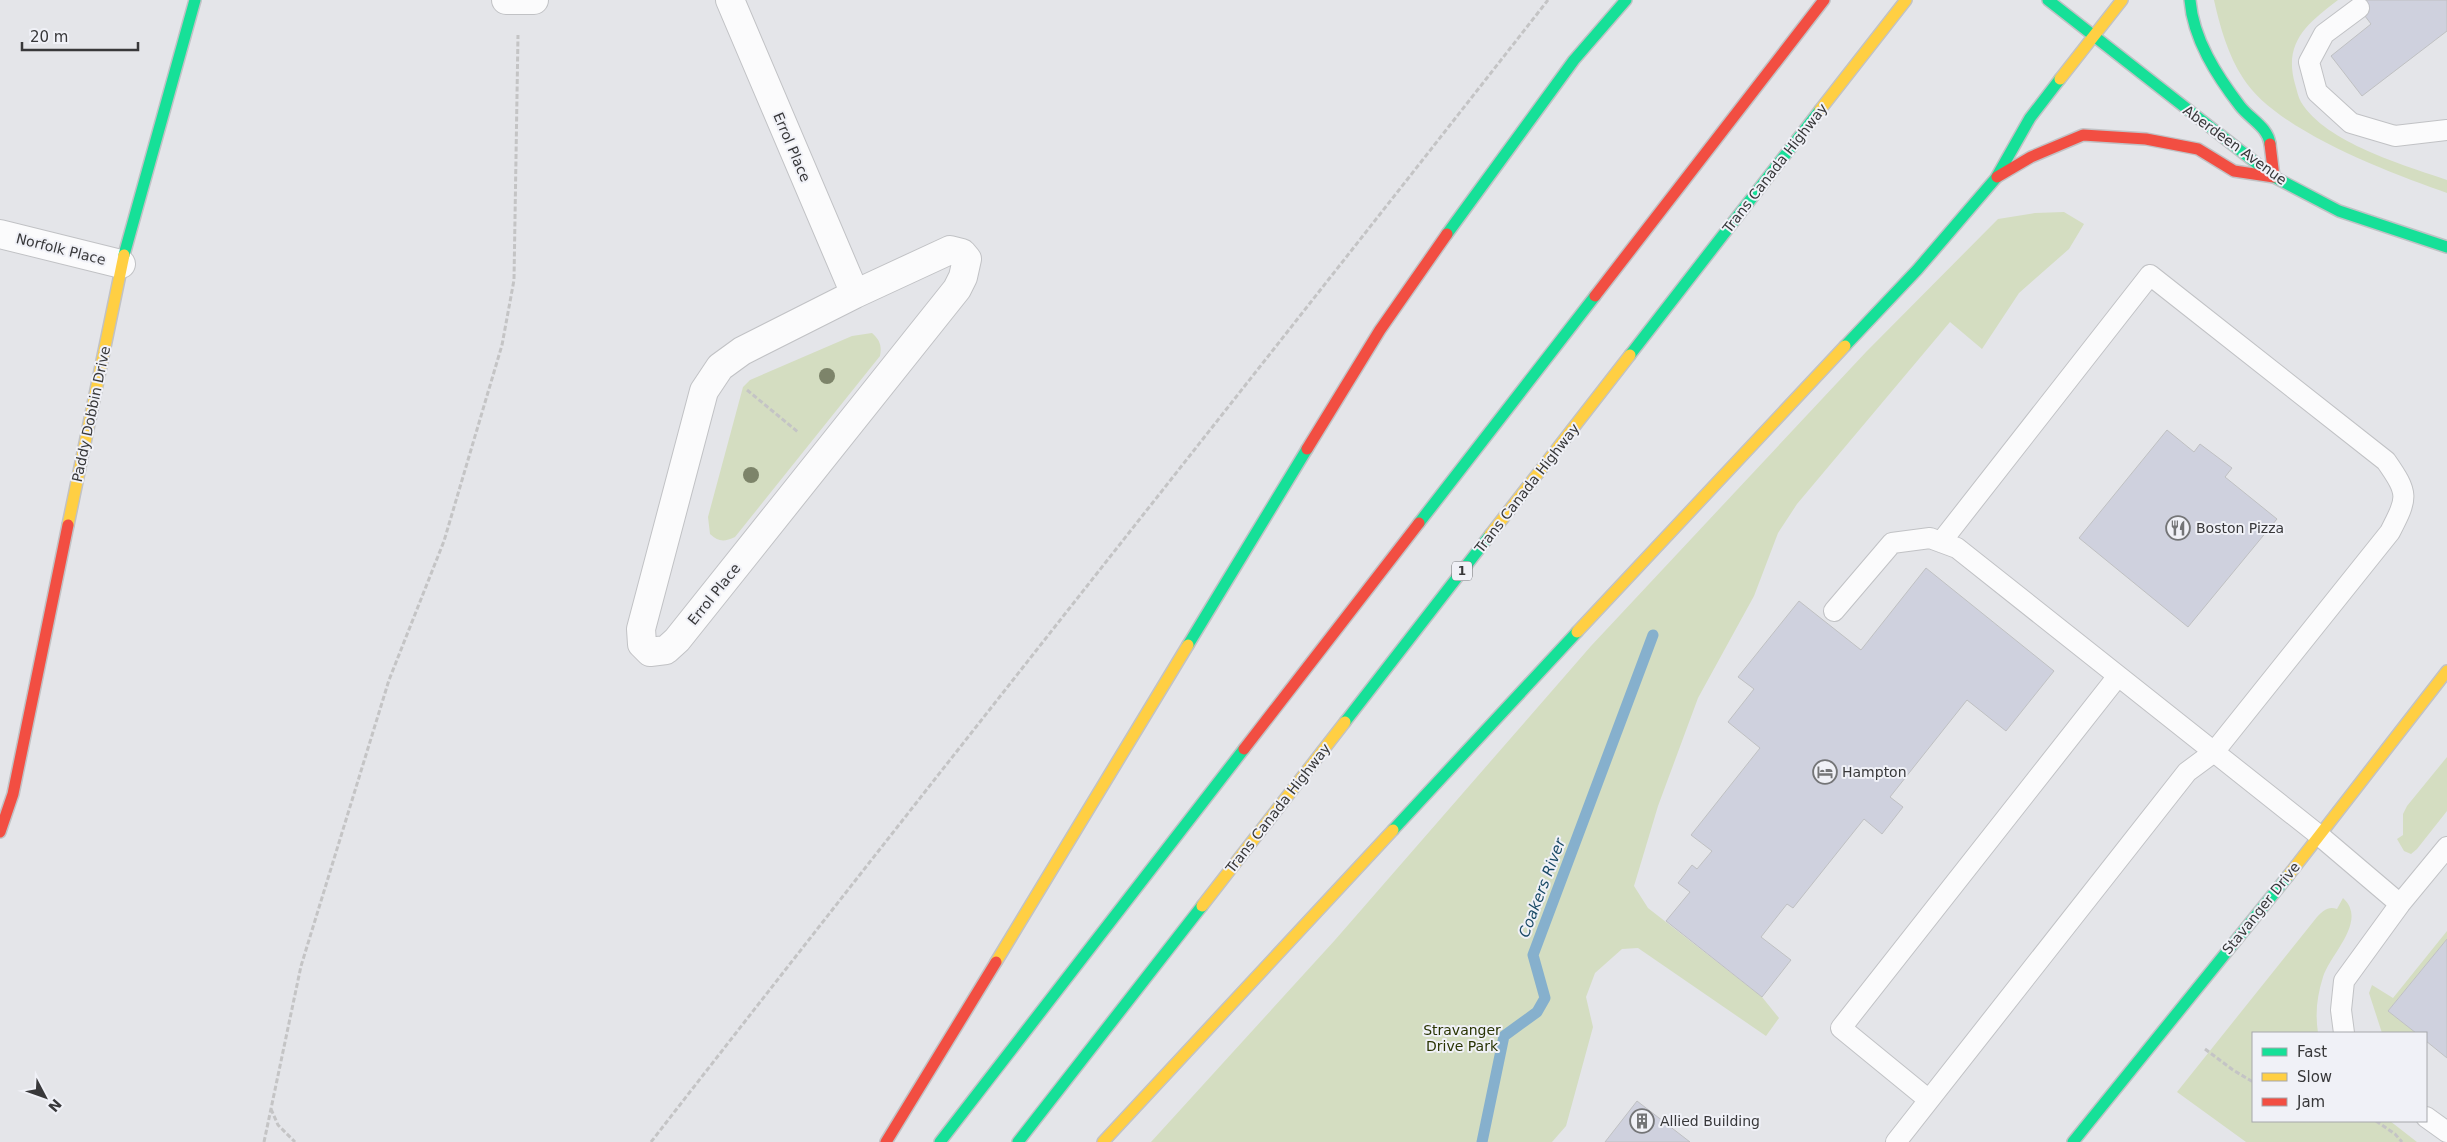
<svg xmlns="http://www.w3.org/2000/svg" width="2447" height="1142" viewBox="0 0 2447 1142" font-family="'DejaVu Sans',sans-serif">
<rect width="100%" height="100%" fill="#e4e5e9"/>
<path fill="#d4ddc1" d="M2214,0H2338C2308,23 2283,42 2295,84C2297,90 2298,97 2301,102C2326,143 2404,165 2447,180V193C2390,173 2275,130 2243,78C2228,55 2220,27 2214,0Z
M2064,212L2084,224L2069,249L2019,293L1982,349L1950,322L1797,504L1778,533L1754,596L1698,698L1658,806L1634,886L1648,908L1762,997L1779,1018L1766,1036L1638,948L1622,949L1595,973L1586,997L1593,1027L1566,1126L1552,1142H1151L1335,940L1591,646L1866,352L1998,219L2035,213Z
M872,333C880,340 882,346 880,356L735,537C724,542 719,542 710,534L708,517L743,387L750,380L852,336Z
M2447,757V811L2417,849L2411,854L2404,851L2397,839L2403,835V814L2407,806Z
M2343,898C2368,921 2331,953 2323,977C2317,996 2315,1013 2318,1033H2253V1121H2390L2417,1142H2246L2177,1092L2317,917C2324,910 2328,906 2337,909Z
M2447,931V939L2388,1011L2416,1033H2382L2369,993L2372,985L2393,998Z"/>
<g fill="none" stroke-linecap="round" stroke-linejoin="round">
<path stroke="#86b0cd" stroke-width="11" d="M1482,1142L1504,1036L1537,1012L1545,998L1533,955L1653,635"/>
</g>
<path fill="#cfd1de" stroke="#bfc0c2" d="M2353,0H2447V31L2362,96L2331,56L2371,24Z
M2167,430L2194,452L2200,444L2232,468L2225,477L2277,519L2188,627L2079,538Z
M1926,568L2054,671L2006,731L1967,700L1890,797L1903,807L1882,834L1864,819L1793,908L1787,904L1761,937L1791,960L1762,997L1666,921L1690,892L1678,883L1692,865L1697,869L1712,851L1691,835L1760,748L1728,722L1754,689L1738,677L1799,601L1861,650Z
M2447,939V1058L2426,1041V1033H2416L2388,1011Z
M1637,1101L1690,1142H1605Z"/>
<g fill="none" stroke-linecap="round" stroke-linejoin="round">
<g stroke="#c1c2c5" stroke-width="22">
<path id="lane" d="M2359,8L2324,34L2309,62L2317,92L2351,123L2395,136L2447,130
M1834,611L1892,543L1930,538L1957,548L2320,836L2400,904
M2344,1033L2341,1010L2344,981L2400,904L2447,847
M1929,1100L1841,1028L2118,676
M2426,1117L2447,1132
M1896,1142L2187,772L2214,752L2390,532C2408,497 2409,494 2386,461L2150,275L1941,542"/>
</g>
<g stroke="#c1c2c5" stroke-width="30">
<path id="street" d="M506,0H534
M730,0L855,294
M0,234L121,264
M950,250L962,253L967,259L963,277L957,289L677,640L666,650L650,652L642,644L641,629L704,391L720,367L742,351L855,294Z"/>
</g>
<g stroke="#c1c2c5" stroke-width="14">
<path id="fast" d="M2048,0L2274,177L2339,211L2447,247
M2190,0C2193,39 2217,76 2240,106C2250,119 2268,127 2270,144
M1447,234L1574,60L1626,0
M124,255L195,0
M1845,346L1917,270L1996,178L2030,118L2060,79
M1630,355L1820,110
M1419,523L1595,296
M1188,645L1307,449
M1345,722L1490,535
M1393,830L1577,632
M940,1142L1244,749
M1018,1142L1202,906
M2073,1142L2288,876"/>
</g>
<g stroke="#c1c2c5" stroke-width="14">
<path id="slow" d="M2060,79L2122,0
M1820,110L1906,0
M68,525L124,255
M1490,535L1630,355
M1577,632L1845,346
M2288,876L2447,671
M1202,906L1345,722
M996,962L1188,645
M1103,1142L1393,830"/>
</g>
<g stroke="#c1c2c5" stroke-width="14">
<path id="jam" d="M1997,177L2031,157L2083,135L2146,139L2198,149L2234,171L2274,177L2270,144
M1595,296L1824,0
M1307,449L1380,330L1447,234
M1244,749L1419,523
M0,832L13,794L68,525
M886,1142L996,962"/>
</g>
<path stroke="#c4c4c5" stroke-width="3" stroke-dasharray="5 2.5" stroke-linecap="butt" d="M747,390L798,432
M2205,1049L2233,1070L2253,1082
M271,1109L278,1125L295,1142
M2376,1121L2395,1134L2402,1142
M264,1142L301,966L389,680L444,541L502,345L514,280L518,35
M651,1142C948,760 1250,381 1548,0"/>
<use href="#lane" stroke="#fbfbfc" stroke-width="20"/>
<use href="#street" stroke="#fbfbfc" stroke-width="28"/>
<use href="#fast" stroke="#16e098" stroke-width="11"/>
<use href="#slow" stroke="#ffcf43" stroke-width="11"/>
<use href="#jam" stroke="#f24e42" stroke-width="11"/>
</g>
<g fill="#7d846a">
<circle cx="827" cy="376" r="8"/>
<circle cx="751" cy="475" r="8"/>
</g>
<defs>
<g id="restaurant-ring" transform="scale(1.25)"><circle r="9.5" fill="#f0f1f7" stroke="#747577" stroke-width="1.5"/><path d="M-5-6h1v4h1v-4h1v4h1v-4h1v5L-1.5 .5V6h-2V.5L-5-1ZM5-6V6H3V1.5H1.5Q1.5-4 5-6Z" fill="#747577"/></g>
<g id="hotel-ring" transform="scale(1.25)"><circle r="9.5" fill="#f0f1f7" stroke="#747577" stroke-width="1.5"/><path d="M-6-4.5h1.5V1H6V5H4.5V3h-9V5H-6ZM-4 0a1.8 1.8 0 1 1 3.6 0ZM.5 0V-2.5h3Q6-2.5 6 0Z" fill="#747577"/></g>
<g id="building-ring" transform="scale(1.25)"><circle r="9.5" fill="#f0f1f7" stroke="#747577" stroke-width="1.5"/><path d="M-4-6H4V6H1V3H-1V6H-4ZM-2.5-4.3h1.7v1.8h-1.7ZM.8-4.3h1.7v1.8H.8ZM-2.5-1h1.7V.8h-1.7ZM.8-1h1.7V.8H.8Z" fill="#747577"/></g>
</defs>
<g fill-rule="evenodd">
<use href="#restaurant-ring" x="2178" y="528"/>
<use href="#hotel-ring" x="1825" y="772"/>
<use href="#building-ring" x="1642" y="1121"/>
</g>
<g text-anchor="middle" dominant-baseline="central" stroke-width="4" stroke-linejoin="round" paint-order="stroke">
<rect fill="#f0f1f7" stroke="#6f7073" stroke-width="1" x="1452" y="561.5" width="20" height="19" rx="4"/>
<g font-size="12" font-weight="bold" fill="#38383a">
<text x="1462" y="571">1</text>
</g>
<g font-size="14" fill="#38383a" stroke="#f0f1f7">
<text transform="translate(2235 145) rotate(36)">Aberdeen Avenue</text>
<text transform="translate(792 147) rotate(67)">Errol Place</text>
<text transform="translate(1775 168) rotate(-52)">Trans Canada Highway</text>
<text transform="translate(61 249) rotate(14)">Norfolk Place</text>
<text transform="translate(91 414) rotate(-78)">Paddy Dobbin Drive</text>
<text transform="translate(1527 488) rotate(-52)">Trans Canada Highway</text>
<text transform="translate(714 594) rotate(-51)">Errol Place</text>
<text transform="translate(1278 808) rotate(-52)">Trans Canada Highway</text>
<text transform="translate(2261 908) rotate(-51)">Stavanger Drive</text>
</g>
<g font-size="14" fill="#38383a" stroke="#f0f1f7" text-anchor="start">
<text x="2196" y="528">Boston Pizza</text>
<text x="1842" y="772">Hampton</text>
<text x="1660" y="1121">Allied Building</text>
</g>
<g font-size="14" fill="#293403" stroke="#f0f1f7">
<text x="1462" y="1030">Stravanger<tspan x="1462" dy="16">Drive Park</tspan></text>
</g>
<g font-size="15" font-style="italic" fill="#1a4a66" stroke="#f0f1f7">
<text transform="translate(1542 888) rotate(-69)">Coakers River</text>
</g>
</g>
<rect x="2252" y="1032" width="175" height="90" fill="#f0f1f7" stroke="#a6a7ab"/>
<rect x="2262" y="1048" width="25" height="8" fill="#16e098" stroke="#a6a7ab"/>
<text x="2297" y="1057" font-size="15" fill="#38383a">Fast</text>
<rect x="2262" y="1073" width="25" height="8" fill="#ffcf43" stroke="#a6a7ab"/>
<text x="2297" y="1082" font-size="15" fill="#38383a">Slow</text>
<rect x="2262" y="1098" width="25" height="8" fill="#f24e42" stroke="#a6a7ab"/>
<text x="2297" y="1107" font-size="15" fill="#38383a">Jam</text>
<g transform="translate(45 1097) rotate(131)" stroke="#f0f1f7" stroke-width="4" paint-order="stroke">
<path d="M0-4L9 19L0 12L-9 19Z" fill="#38383a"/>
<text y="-8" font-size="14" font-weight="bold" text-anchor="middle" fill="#38383a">N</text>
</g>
<path d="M22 42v8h116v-8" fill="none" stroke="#38383a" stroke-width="2.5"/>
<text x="30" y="42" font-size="15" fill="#38383a" stroke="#f0f1f7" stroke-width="4" paint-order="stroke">20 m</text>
</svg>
